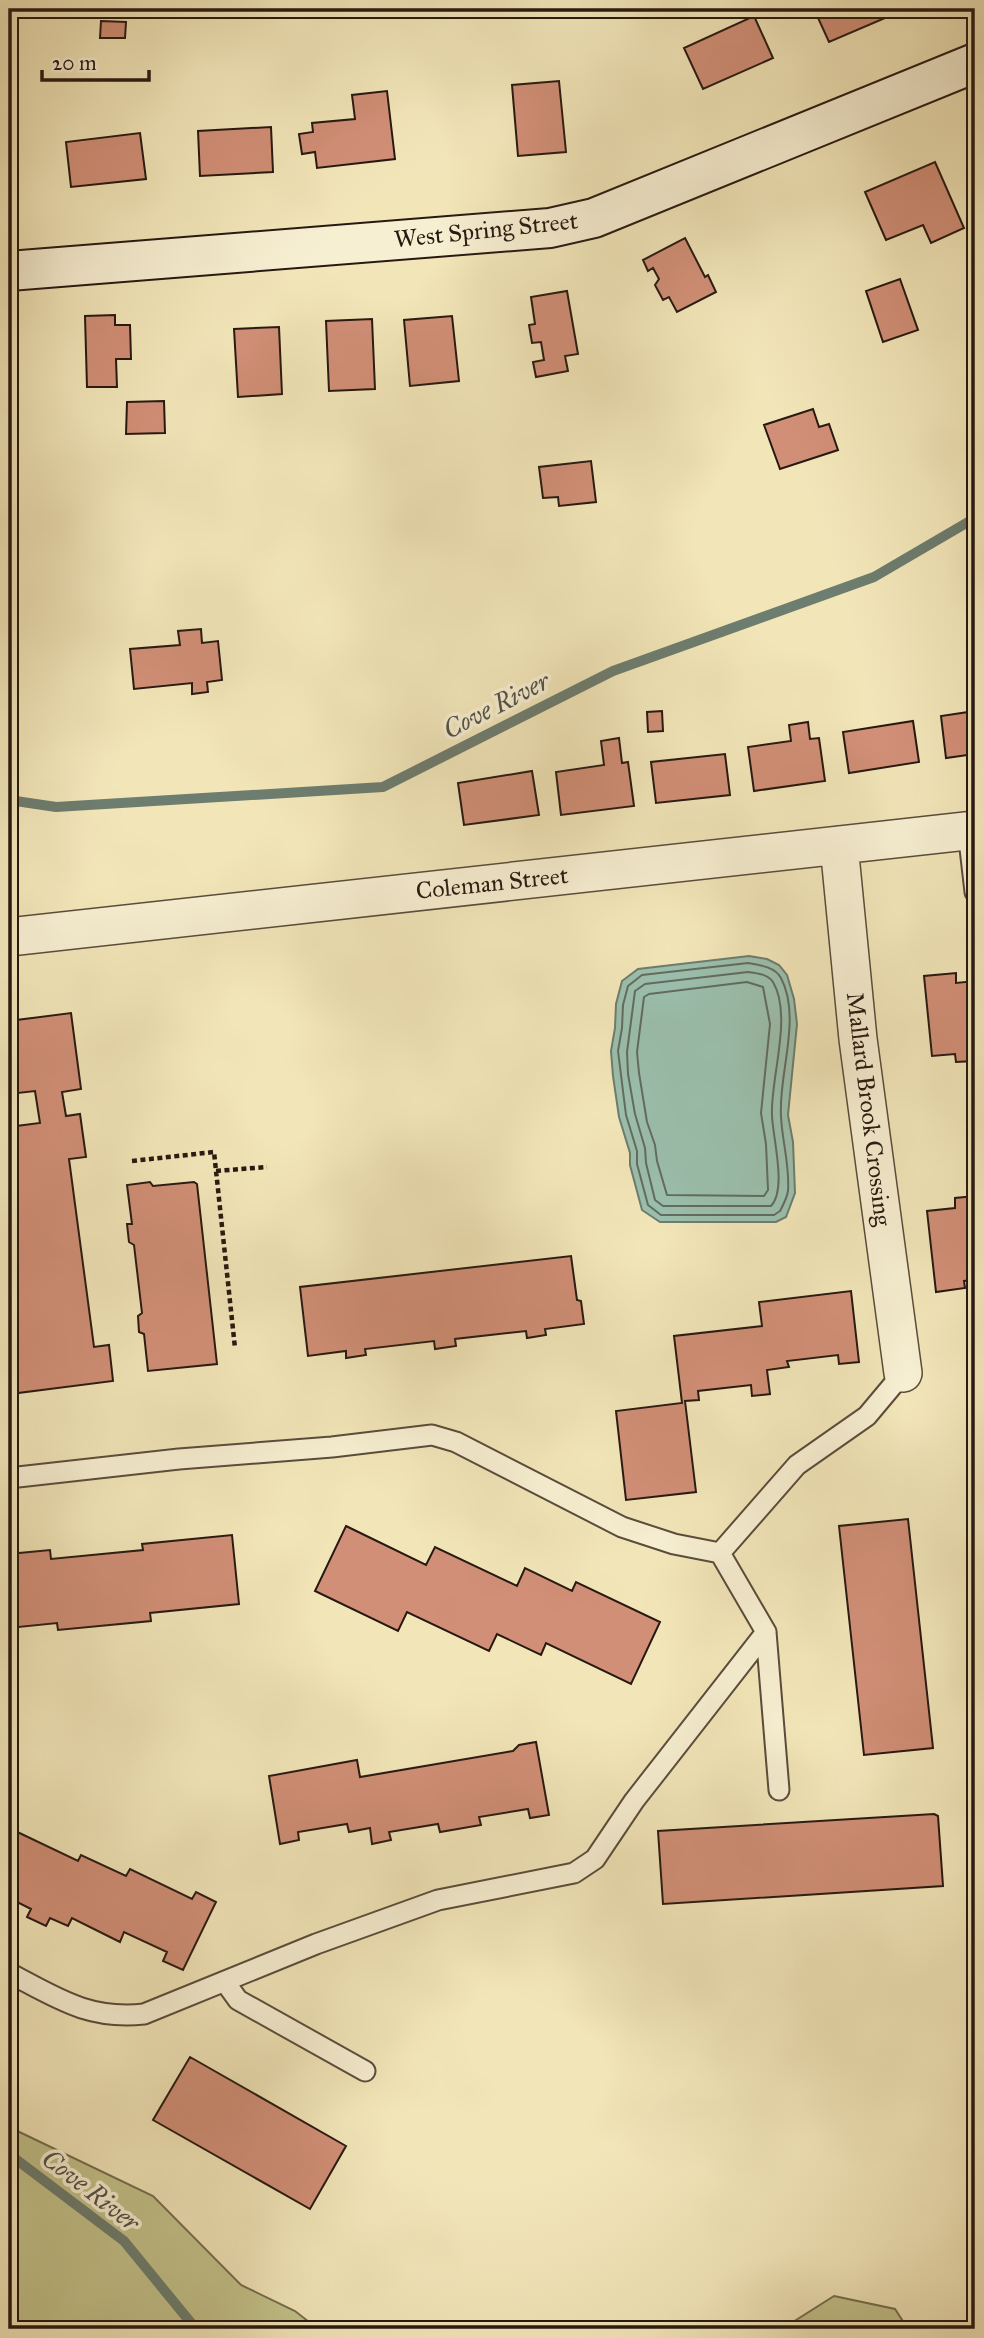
<svg xmlns="http://www.w3.org/2000/svg" width="984" height="2338" viewBox="0 0 984 2338" font-family="'IM FELL Great Primer',serif">
<rect width="100%" height="100%" fill="#f2e6b9"/>
<filter id="stains"><feTurbulence type="fractalNoise" baseFrequency=".00286" numOctaves="4"/><feColorMatrix values="0 0 0 0 .2 0 0 0 0 .09 0 0 0 0 .02 0 0 0 .5 -.17"/></filter>
<radialGradient id="worn" r=".72"><stop offset=".6" stop-color="#630" stop-opacity="0"/><stop offset="1" stop-color="#630" stop-opacity=".3"/></radialGradient>
<path fill="#c3c28a" stroke="#756e4e" stroke-width="2" d="M9,2127L153,2196L241,2285L295,2311L318,2329H9V2295L13,2261L9,2223Z
M834,2296L895,2309L908,2329H782Z"/>
<path fill="#9bc0ae" stroke="#6d7d6f" stroke-width="2" d="M749,956L767,959L779,965L787,975L794,999L797,1024L788,1115L793,1142L795,1193L786,1217L776,1222H660L642,1210L630,1165V1153L619,1117L613,1076L611,1051L615,1028L616,1004L622,981L638,969Z"/>
<g fill="none" stroke-linecap="round" stroke-linejoin="round">
<path stroke="#616c60" stroke-width="2" d="M748,963C760,965 775,967 781,978C802,1018 778,1075 781,1116C782,1141 790,1166 788,1191C787,1198 783,1205 780,1211L774,1215H661L648,1205L637,1164V1151L626,1115L618,1051L622,1028L623,1005L628,986L642,975Z
M748,972C756,973 768,974 773,982C793,1016 770,1079 772,1116C773,1139 787,1189 771,1206H663L655,1200L646,1163L645,1148L635,1114L628,1074L627,1052L635,991L645,984Z
M747,982L763,987L770,1024L761,1113L766,1144L768,1190L764,1196L667,1195L657,1161L655,1145L647,1122L639,1073L637,1052L644,997L649,994Z"/>
<path stroke="#6d7d6f" stroke-width="10" d="M9,800L56,807L383,787L613,671L874,577L975,518
M9,2154L124,2241L196,2329"/>
</g>
<path fill="#d18f77" stroke="#271911" stroke-width="2" d="M814,9H906L829,42Z
M754,16L773,58L703,89L684,48Z
M101,21L126,22L125,38H100Z
M559,81L566,152L518,156L512,85Z
M387,91L395,159L317,168L315,152L302,154L299,134L313,132L312,123L355,119L352,95Z
M271,127L273,172L200,176L198,131Z
M15,130L18,194H9V131Z
M140,133L146,179L71,187L66,142Z
M935,162L964,228L931,243L923,225L886,240L865,192Z
M685,238L705,277L708,275L716,292L677,312L669,297L663,300L655,285L659,279L653,268L648,271L643,260Z
M900,279L918,330L883,342L866,291Z
M567,291L578,354L565,356L568,371L536,377L533,362L544,360L541,342L532,343L529,325L535,324L531,297Z
M115,315V325H130L131,359H116L117,387H87L85,316Z
M452,316L459,381L410,386L404,320Z
M372,319L375,389L329,391L326,321Z
M279,327L282,394L238,397L234,329Z
M164,401L165,433L126,434L127,402Z
M813,409L819,427L829,424L838,450L780,469L764,425Z
M591,461L596,502L559,506L558,497L543,498L539,467Z
M201,629L202,643L218,641L222,680L207,682L208,692L192,694V683L134,689L130,649L180,645L178,631Z
M662,711L663,731L648,732L647,712Z
M975,711V754L946,758L941,716Z
M913,721L919,762L849,773L843,732Z
M808,722L810,739L819,738L825,781L754,791L748,747L791,741L789,725Z
M619,738L622,763L628,762L634,806L561,815L556,772L604,765L601,741Z
M725,754L730,795L656,803L651,762Z
M532,771L539,815L464,825L458,783Z
M956,973V983L975,981V1061L956,1062L955,1054L932,1056L924,976Z
M71,1013L81,1089L62,1092L66,1116L80,1114L86,1157L69,1159L94,1347L109,1345L113,1381L10,1394L9,1355L18,1354L9,1281V1127L40,1123L35,1091L9,1094V1021Z
M150,1182L153,1186L194,1182L197,1184L217,1364L148,1371L144,1334L139,1332L138,1316L142,1313L134,1245L129,1242L127,1224H132L127,1185Z
M975,1196V1280L964,1281L965,1288L936,1292L927,1211L955,1208V1198Z
M571,1256L577,1300L581,1301L584,1324L545,1329L546,1335L527,1338L526,1331L455,1339L456,1346L435,1349L434,1341L365,1349L366,1355L346,1358V1351L308,1356L300,1287Z
M851,1291L859,1362L839,1364L838,1355L787,1361L789,1367L767,1370L770,1394L752,1396L751,1385L698,1391L699,1400L685,1401L696,1492L626,1500L616,1411L682,1403L674,1336L762,1326L759,1302Z
M908,1519L933,1748L864,1755L839,1526Z
M346,1526L426,1565L435,1547L517,1586L525,1568L572,1591L576,1582L660,1622L631,1684L546,1643L541,1655L497,1634L489,1651L407,1612L398,1631L315,1591Z
M232,1535L239,1604L150,1613L151,1621L58,1630L57,1623L9,1628V1554L50,1550L51,1559L143,1550L142,1544Z
M536,1742L549,1815L530,1818L528,1809L479,1817L481,1825L440,1832L438,1824L389,1832L391,1840L372,1844L370,1828L349,1832L347,1824L298,1832L299,1840L280,1844L269,1776L357,1760L360,1777L513,1751L519,1745Z
M934,1814L938,1816L943,1886L663,1904L658,1831Z
M9,1828L78,1861L81,1855L126,1876L130,1869L192,1899L196,1892L216,1902L183,1970L163,1961L167,1952L124,1932L120,1942L72,1918L68,1926L50,1918L46,1926L27,1917L31,1909L9,1898Z
M190,2057L346,2146L310,2209L153,2120Z"/>
<g fill="none" stroke-linecap="round" stroke-linejoin="round">
<g stroke="#5a4c3b" stroke-width="23">
<path id="lane" d="M968,831L975,892
M9,1478L179,1459L332,1447L432,1435L456,1442L622,1527L674,1544L720,1553L797,1465L867,1416L903,1373
M766,1632L779,1790
M9,1973C57,1998 88,2020 144,2014L316,1944L438,1900L574,1873L595,1859L634,1801L766,1632L720,1553
M225,1982L238,2000L365,2071"/>
</g>
<g stroke="#5a4c3b" stroke-width="40">
<path id="street" d="M839,845L858,1039L903,1373
M9,937L975,830"/>
</g>
<g stroke="#271911" stroke-width="42">
<path id="secondary" d="M9,271L550,228L594,218L975,63"/>
</g>
<path stroke="#271911" stroke-width="4.5" stroke-dasharray="5 3.5" stroke-linecap="butt" d="M132,1161L214,1152L235,1348
M216,1171L267,1167"/>
<use href="#lane" stroke="#f7efd2" stroke-width="19"/>
<use href="#street" stroke="#f7efd2" stroke-width="37"/>
<use href="#secondary" stroke="#f7efd2" stroke-width="38"/>
</g>
<g text-anchor="middle" dominant-baseline="central" stroke-width="7" stroke-linejoin="round" paint-order="stroke">
<g font-size="24" fill="#271911" stroke="#f7efd2">
<text transform="translate(486 230) rotate(-6)">West Spring Street</text>
<text transform="translate(492 883) rotate(-6)">Coleman Street</text>
<text transform="translate(869 1109) rotate(83)">Mallard Brook Crossing</text>
</g>
<g font-size="26" font-style="italic" fill="#505348" stroke="#f7efd2">
<text transform="translate(496 705) rotate(-27)">Cove River</text>
<text transform="translate(91 2190) rotate(38)">Cove River</text>
</g>
</g>
<rect width="984" height="2338" fill="none" stroke="#f2e6b9" stroke-width="35"/>
<rect x="10" y="10" width="963" height="2317" fill="none" stroke="#271911" stroke-width="3.5"/>
<rect x="18" y="18" width="949" height="2303" fill="none" stroke="#271911" stroke-width="2"/>
<path d="M42 70v10h107v-10" fill="none" stroke="#271911" stroke-width="3.5"/>
<text x="52" y="70" font-size="21" fill="#271911" stroke="#f7efd2" stroke-width="5" paint-order="stroke">20 m</text>
<rect width="100%" height="100%" filter="url(#stains)"/>
<rect width="100%" height="100%" fill="url(#worn)"/>
</svg>
